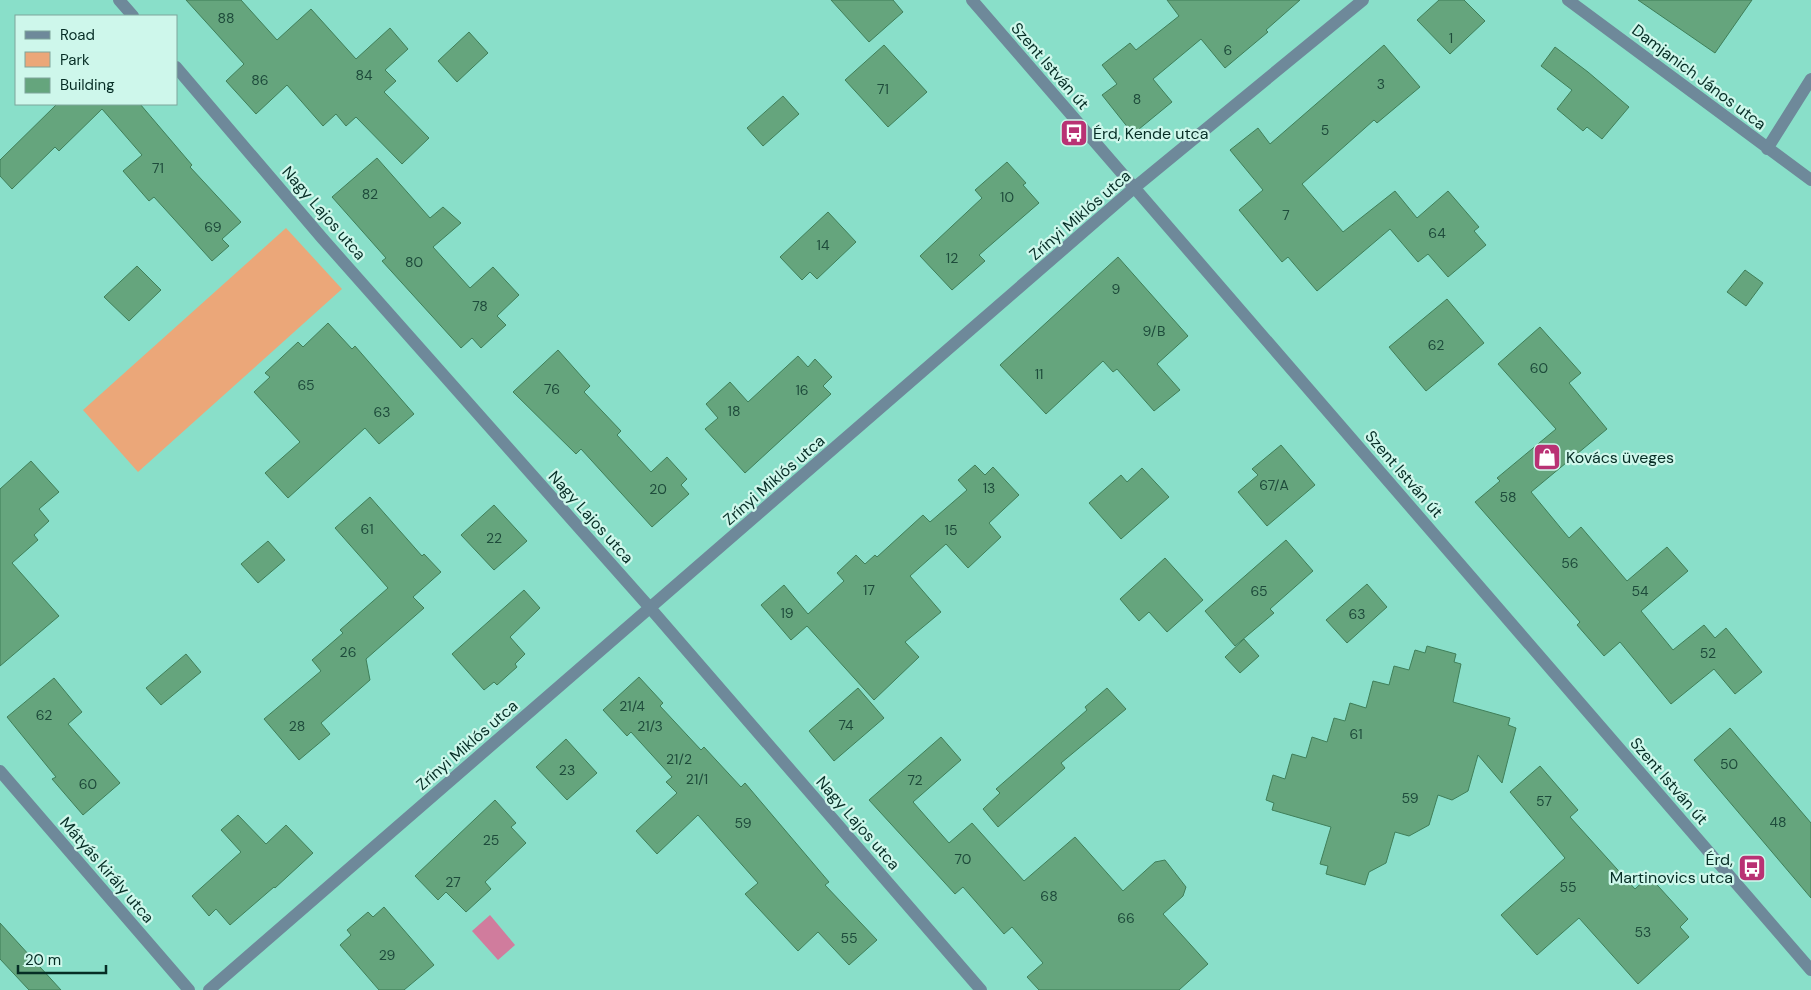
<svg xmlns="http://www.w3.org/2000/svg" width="1811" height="990" viewBox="0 0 1811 990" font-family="'DM Sans',sans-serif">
<rect width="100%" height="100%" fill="#89dfc9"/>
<path fill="#eba779" d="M286,228L342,289L138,472L83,410Z"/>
<path fill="#d07c9d" d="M490,915L515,945L498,960L472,931Z"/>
<path fill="#65a57d" stroke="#3f7f59" d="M186,0H241L277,40L311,9L356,59L390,28L408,49L385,70L396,81L384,92L429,138L402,164L356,117L346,126L336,114L323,126L287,85L256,114L226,81L244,64Z
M831,0H893L903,12L869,42Z
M1167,0H1300L1266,30L1268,32L1225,68L1201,39L1153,79L1172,102L1133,134L1102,95L1117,84L1102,65L1130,43L1136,50L1179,16Z
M1439,0H1464L1485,21L1450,54L1417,20Z
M1638,0H1752L1715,53Z
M469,32L488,53L457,82L438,61Z
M884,45L927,92L888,127L845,80Z
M1384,45L1420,87L1377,123L1374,120L1302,184L1343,232L1395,191L1417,218L1448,191L1479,227L1474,231L1486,245L1448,277L1428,254L1418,262L1390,229L1317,291L1288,257L1282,262L1239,210L1263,190L1230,150L1258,128L1270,144Z
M1555,47L1588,72L1629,107L1602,139L1587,127L1583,131L1557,109L1572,90L1541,66Z
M783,96L799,114L763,146L747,128Z
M57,104H140L192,165L190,167L241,222L222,239L229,246L212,261L154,197L149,201L123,171L142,155L102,109L59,151L55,147L12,189L0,176V160Z
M377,158L430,218L443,207L461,223L433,247L470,288L493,267L519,295L497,316L506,325L481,348L472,338L461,348L382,261L386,258L332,197Z
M1007,162L1026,183L1023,185L1039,203L979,255L985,261L952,290L920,256L982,198L975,190Z
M828,212L856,242L817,279L810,272L802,280L780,257Z
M1118,257L1188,336L1157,364L1180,390L1154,411L1117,369L1113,372L1103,361L1046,414L1000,365Z
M137,266L161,290L129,321L104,297Z
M1745,270L1763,283L1746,306L1727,292Z
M1447,299L1484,343L1426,391L1389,347Z
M328,323L352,349L355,346L414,414L379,444L365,428L288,498L265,473L300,442L254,392L270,377L265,373L298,342L303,347Z
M1540,327L1581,373L1569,383L1607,429L1531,492L1569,538L1581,527L1627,581L1667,547L1688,571L1641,611L1673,650L1704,625L1715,638L1726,628L1762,672L1735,694L1714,669L1671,704L1620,642L1604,656L1577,625L1580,622L1475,502L1500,481L1497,478L1556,429L1498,364Z
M558,350L590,386L584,392L621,431L617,435L651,472L667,457L687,479L681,485L689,494L652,527L581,449L576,454L513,392Z
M798,356L808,367L815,359L832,377L823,386L831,394L745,473L705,429L718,418L706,404L730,382L748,402Z
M1281,445L1315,485L1267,526L1238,492L1258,475L1252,469Z
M31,461L59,492L39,509L49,521L34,535L38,540L12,563L59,616L0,666V489Z
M975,465L985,475L993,467L1019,495L989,523L1001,537L968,568L946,544L910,576L941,612L905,642L919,657L874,700L807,626L791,640L761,605L784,585L808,614L844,581L837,573L856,555L865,564L875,555L877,557L923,515L930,522L967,490L958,480Z
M1142,468L1169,497L1121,539L1089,503L1121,475L1127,482Z
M370,497L422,556L424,554L441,572L413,597L424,608L366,659L370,680L321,723L330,734L299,760L264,719L321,671L312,660L343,633L340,630L388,588L335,528Z
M494,505L527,541L494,570L461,535Z
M1286,540L1313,571L1270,609L1274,613L1235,646L1205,611Z
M268,541L285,560L258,583L241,564Z
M1165,558L1203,600L1167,632L1149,612L1139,621L1120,599Z
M1367,584L1387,607L1347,643L1326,620Z
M524,590L540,608L510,637L525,654L515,664L517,667L497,685L494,682L484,690L452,654Z
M1244,639L1259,656L1240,673L1225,657Z
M1427,646L1456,654L1454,662L1461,664L1453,702L1510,718L1508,725L1516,728L1502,783L1478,755L1468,791L1452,800L1438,795L1429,825L1409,836L1395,832L1386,863L1369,872L1365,885L1326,874L1328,866L1320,864L1331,827L1272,810L1274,803L1266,800L1273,775L1285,779L1292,754L1306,758L1312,737L1327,742L1334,718L1345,721L1350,703L1366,708L1373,681L1389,685L1394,666L1409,670L1415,650L1425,653Z
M186,654L201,672L161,705L146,688Z
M639,677L663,703L660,706L701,750L704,747L741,787L745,783L829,882L825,885L877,940L849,965L818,932L798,951L745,894L758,883L698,815L657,854L636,831L677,793L666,782L672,777L631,732L627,736L603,710Z
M54,678L82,712L68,724L120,783L83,815L52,779L56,777L7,717Z
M858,688L884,718L834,761L809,731Z
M1107,688L1126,709L1061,763L1065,768L998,827L983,809L1000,793L996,789L1087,710L1085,707Z
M1730,728L1811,823V898L1694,760Z
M941,737L961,760L913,802L949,843L972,823L1024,881L1075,837L1123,891L1155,862L1165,860L1186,887L1183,896L1163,914L1208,964L1179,990H1039L1027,977L1043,963L1012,927L1004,934L963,887L955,894L869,800Z
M566,739L597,773L567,800L536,767Z
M1540,766L1578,810L1570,817L1635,889L1649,876L1688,919L1680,927L1689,937L1638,984L1579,918L1537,955L1501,915L1565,858L1510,792Z
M495,800L516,823L511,827L526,843L485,882L491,889L466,912L446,892L438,900L415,876Z
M238,815L266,844L286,825L313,853L275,888L274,887L230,925L216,909L209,916L192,896L241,852L221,830Z
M384,907L434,965L404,990H379L340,945L351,935L347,930L368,912L373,917Z
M0,923L61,990H29L0,959Z"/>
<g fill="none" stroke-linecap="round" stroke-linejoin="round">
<path stroke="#6e899a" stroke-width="12" d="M119,0L133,16
M972,0L1811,970
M1568,0L1811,180
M176,67L322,238L651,609L981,990
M1767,149L1811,79
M0,771L189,990
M209,990L1134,188L1363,0"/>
</g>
<defs>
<g id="bus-square" transform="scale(1.4375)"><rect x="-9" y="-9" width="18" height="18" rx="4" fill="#b93274" stroke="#cef7eb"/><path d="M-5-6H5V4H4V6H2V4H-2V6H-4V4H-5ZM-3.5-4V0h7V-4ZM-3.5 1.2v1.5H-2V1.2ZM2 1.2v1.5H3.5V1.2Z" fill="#fff"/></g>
<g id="shop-square" transform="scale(1.4375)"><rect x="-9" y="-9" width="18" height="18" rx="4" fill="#b93274" stroke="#cef7eb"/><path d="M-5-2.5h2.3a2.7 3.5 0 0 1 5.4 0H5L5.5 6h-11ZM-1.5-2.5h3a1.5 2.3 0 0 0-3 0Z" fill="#fff"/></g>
</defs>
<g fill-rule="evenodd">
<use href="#bus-square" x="1074" y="133"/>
<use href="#shop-square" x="1547" y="457"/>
<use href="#bus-square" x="1752" y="868"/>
</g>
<g text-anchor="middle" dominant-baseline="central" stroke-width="4.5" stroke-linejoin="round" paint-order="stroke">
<g font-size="14" fill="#1e4b3b">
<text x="226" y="18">88</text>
<text x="1451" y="38">1</text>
<text x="1228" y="50">6</text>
<text x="364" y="75">84</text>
<text x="260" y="80">86</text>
<text x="1381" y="84">3</text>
<text x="883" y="89">71</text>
<text x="1137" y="99">8</text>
<text x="1325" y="130">5</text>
<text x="158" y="168">71</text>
<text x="370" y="194">82</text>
<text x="1007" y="197">10</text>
<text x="1286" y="215">7</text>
<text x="213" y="227">69</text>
<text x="1437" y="233">64</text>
<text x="823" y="245">14</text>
<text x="952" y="258">12</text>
<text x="414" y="262">80</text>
<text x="1116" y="289">9</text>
<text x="480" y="306">78</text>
<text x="1154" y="331">9/B</text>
<text x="1436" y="345">62</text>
<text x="1539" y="368">60</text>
<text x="1039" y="374">11</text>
<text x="306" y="385">65</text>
<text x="552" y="389">76</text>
<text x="802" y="390">16</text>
<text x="734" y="411">18</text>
<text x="382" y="412">63</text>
<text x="1274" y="485">67/A</text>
<text x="989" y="488">13</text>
<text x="658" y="489">20</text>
<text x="1508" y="497">58</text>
<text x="367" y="529">61</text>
<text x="951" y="530">15</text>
<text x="494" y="538">22</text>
<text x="1570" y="563">56</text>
<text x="869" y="590">17</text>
<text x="1259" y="591">65</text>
<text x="1640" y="591">54</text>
<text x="787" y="613">19</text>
<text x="1357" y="614">63</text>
<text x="348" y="652">26</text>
<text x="1708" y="653">52</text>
<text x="632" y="706">21/4</text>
<text x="44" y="715">62</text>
<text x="846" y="725">74</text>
<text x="297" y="726">28</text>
<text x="650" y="726">21/3</text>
<text x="1356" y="734">61</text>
<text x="679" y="759">21/2</text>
<text x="1729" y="764">50</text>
<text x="567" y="770">23</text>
<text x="697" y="779">21/1</text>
<text x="915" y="780">72</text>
<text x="88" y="784">60</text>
<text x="1410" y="798">59</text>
<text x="1544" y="801">57</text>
<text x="1778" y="822">48</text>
<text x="743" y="823">59</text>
<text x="491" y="840">25</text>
<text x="963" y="859">70</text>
<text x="453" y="882">27</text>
<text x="1568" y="887">55</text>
<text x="1049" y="896">68</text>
<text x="1126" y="918">66</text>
<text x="1643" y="932">53</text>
<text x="849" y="938">55</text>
<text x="387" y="955">29</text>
</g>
<g font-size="16" fill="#062d25" stroke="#cef7eb">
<text transform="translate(1050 66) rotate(49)">Szent István út</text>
<text transform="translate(1699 77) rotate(37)">Damjanich János utca</text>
<text transform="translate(324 213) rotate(49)">Nagy Lajos utca</text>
<text transform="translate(1080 215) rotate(-41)">Zrínyi Miklós utca</text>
<text transform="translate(1404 474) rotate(49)">Szent István út</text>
<text transform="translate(774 480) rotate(-41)">Zrínyi Miklós utca</text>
<text transform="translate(591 517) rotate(48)">Nagy Lajos utca</text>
<text transform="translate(467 745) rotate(-41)">Zrínyi Miklós utca</text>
<text transform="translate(1669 781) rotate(49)">Szent István út</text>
<text transform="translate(858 823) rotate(49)">Nagy Lajos utca</text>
<text transform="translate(107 870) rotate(49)">Mátyás király utca</text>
</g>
<g font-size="16" fill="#062d25" stroke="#cef7eb" text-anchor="start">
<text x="1093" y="133">Érd, Kende utca</text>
<text x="1566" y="457">Kovács üveges</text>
<text x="1733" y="859" text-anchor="end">Érd,<tspan x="1733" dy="18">Martinovics utca</tspan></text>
</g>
</g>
<rect x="15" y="15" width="162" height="90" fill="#cef7eb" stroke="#7ea69c"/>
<rect x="25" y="31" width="25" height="8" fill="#6e899a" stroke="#7ea69c"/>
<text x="60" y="40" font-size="15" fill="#062d25">Road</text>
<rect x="25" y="52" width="25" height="15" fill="#eba779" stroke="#7ea69c"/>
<text x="60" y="65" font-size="15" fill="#062d25">Park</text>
<rect x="25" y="78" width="25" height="15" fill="#65a57d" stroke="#7ea69c"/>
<text x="60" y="90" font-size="15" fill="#062d25">Building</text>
<path d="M18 965v8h88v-8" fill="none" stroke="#062d25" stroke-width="2.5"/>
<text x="25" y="965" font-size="15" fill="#062d25" stroke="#cef7eb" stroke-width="4" paint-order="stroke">20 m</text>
</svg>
